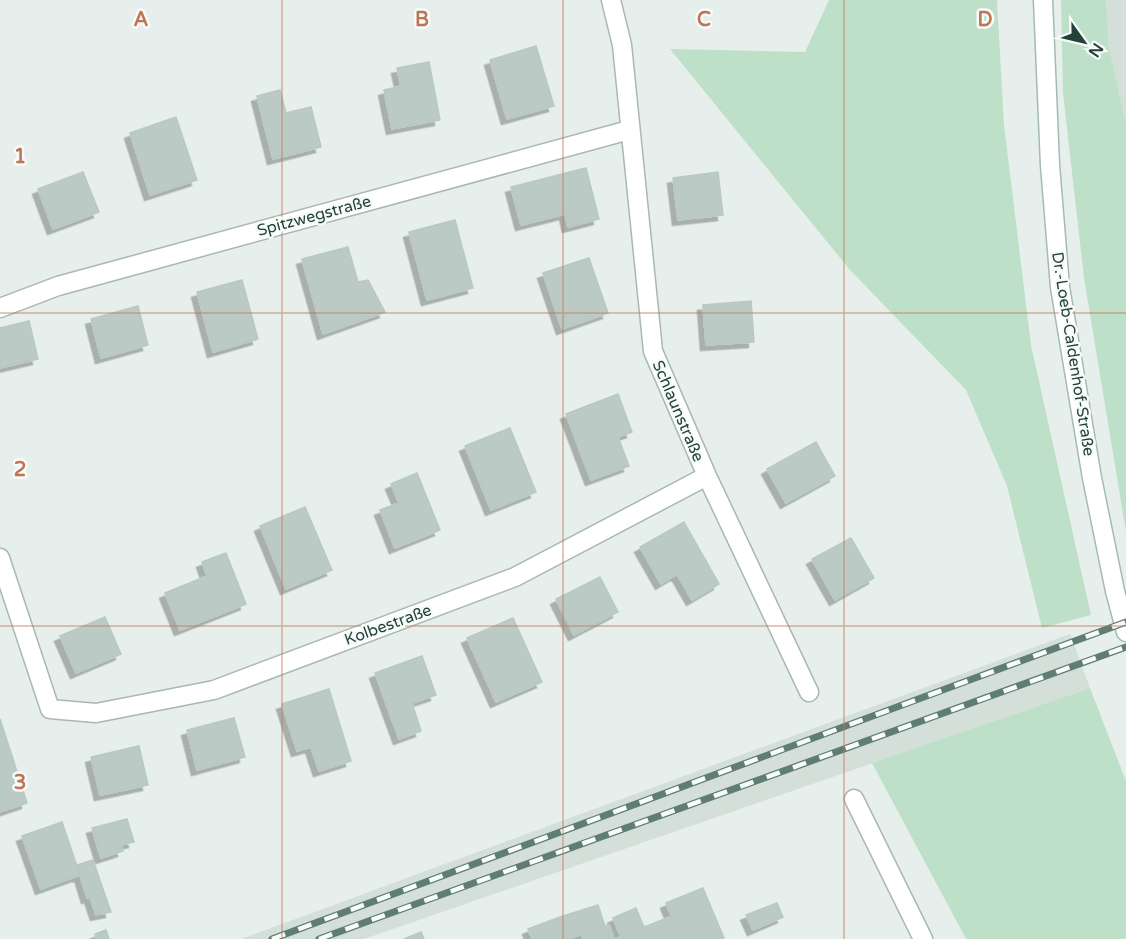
<svg xmlns="http://www.w3.org/2000/svg" width="1126" height="939" viewBox="0 0 1126 939" font-family="'Varela Round',sans-serif">
<defs>
<filter id="shadow"><feDropShadow dx="-5.5" dy="5.5" stdDeviation="0" flood-color="#0004"/></filter>
</defs>
<rect width="100%" height="100%" fill="#e6efeb"/>
<path fill="#d4dfda" d="M1106,0H1126V124L1109,47Z
M1070,634L1090,688L364,939H241Z"/>
<path fill="#bfe0c8" d="M829,0H997L1004,125L1031,345L1091,615L1042,628L1007,486L966,390L850,270L670,49L805,52Z
M1061,0H1106L1109,47L1126,124V532L1084,278L1063,93Z
M1090,688L1126,781V939H966L872,763Z"/>
<path fill="#bbcac4" stroke="#b8c9c2" stroke-width="1.5" filter="url(#shadow)" d="M536,46L554,106L507,119L490,60Z
M429,62L440,120L392,129L384,90L401,86L397,68Z
M280,90L286,113L311,107L321,147L273,159L257,96Z
M176,117L197,180L150,195L130,133Z
M586,168L599,219L568,227L565,214L521,225L511,187Z
M83,172L99,212L53,229L38,189Z
M718,172L723,215L678,220L673,178Z
M455,220L473,288L427,300L409,232Z
M348,247L358,282L368,280L385,312L323,334L302,259Z
M589,258L608,313L562,329L543,273Z
M242,280L258,339L213,352L197,292Z
M751,301L754,342L706,345L703,305Z
M138,306L148,345L101,358L91,319Z
M29,321L38,359L0,368V328Z
M618,394L632,432L618,437L629,466L591,480L566,414Z
M510,428L536,492L491,510L465,446Z
M816,442L835,476L786,503L767,469Z
M417,473L440,530L395,548L380,510L399,503L391,484Z
M305,507L332,570L286,589L260,526Z
M684,522L719,584L692,600L677,574L661,584L640,547Z
M851,538L874,578L835,600L812,559Z
M226,553L246,604L180,630L165,593L207,576L202,562Z
M600,577L618,612L574,635L556,599Z
M105,617L121,654L76,673L60,636Z
M513,618L542,682L496,702L467,638Z
M422,656L436,695L412,703L421,731L399,739L375,673Z
M329,689L351,761L319,771L311,747L297,751L282,704Z
M234,718L245,757L197,770L187,730Z
M0,719L12,756L0,760Z
M139,746L148,785L100,795L91,757Z
M12,756L27,803L0,812V760Z
M127,819L134,842L121,845L123,851L101,858L92,828Z
M62,822L80,875L41,889L22,836Z
M93,860L104,892L87,898L77,865Z
M703,888L724,938L681,939L666,903Z
M104,892L111,912L96,915L90,897Z
M777,903L783,917L753,930L746,915Z
M598,905L605,926L568,939L560,917Z
M636,908L644,927L621,937L613,918Z
M672,916L681,939H622V936Z
M560,917L568,939H532L528,929Z
M609,925L614,939L621,937L622,939H610L606,926Z
M606,926L610,939H583L582,935Z
M106,930L109,939H96L95,934Z
M421,932L424,939H404Z"/>
<g fill="none" stroke-linecap="round" stroke-linejoin="round">
<g stroke="#a8b8b2" stroke-width="21">
<path id="street" d="M611,0L622,45L653,351L707,476L809,692
M0,308L58,286L629,130
M0,558L50,709L96,713L214,690L515,577L707,476
M854,799L923,939"/>
</g>
<g stroke="#a4bbb3" stroke-width="21">
<path id="secondary" d="M1043,0L1050,165L1060,287L1092,478L1115,591L1126,632"/>
</g>
<use href="#street" stroke="#fff" stroke-width="18"/>
<use href="#secondary" stroke="#fff" stroke-width="18"/>
<g stroke="#5f7d75" stroke-width="7">
<path id="rail" d="M272,939L1126,622
M319,939L1126,647"/>
</g>
<use href="#rail" stroke="#f7fbf9" stroke-width="4.5" stroke-dasharray="14" stroke-linecap="butt"/>
</g>
<path fill="none" stroke="#c07456" stroke-width="1.5" stroke-opacity="0.55" d="M282,0V939M563,0V939M844,0V939M0,313H1126M0,626H1126"/>
<g text-anchor="middle" dominant-baseline="central" stroke-width="5" stroke-linejoin="round" paint-order="stroke">
<g font-size="16" fill="#24423a" stroke="#f7fbf9">
<text transform="translate(314 216) rotate(-15)">Spitzwegstraße</text>
<text transform="translate(1073 354) rotate(81)">Dr.-Loeb-Caldenhof-Straße</text>
<text transform="translate(678 411) rotate(67)">Schlaunstraße</text>
<text transform="translate(388 625) rotate(-20)">Kolbestraße</text>
</g>
</g>
<g font-size="20" text-anchor="middle" font-weight="bold" fill="#c07456" stroke="#f7fbf9" stroke-width="5" stroke-linejoin="round" paint-order="stroke">
<text x="141" y="26">A</text>
<text x="422" y="26">B</text>
<text x="704" y="26">C</text>
<text x="985" y="26">D</text>
<text x="20" y="163">1</text>
<text x="20" y="476">2</text>
<text x="20" y="789">3</text>
</g>
<g transform="translate(1084 42) rotate(124)" stroke="#f7fbf9" stroke-width="4.5" paint-order="stroke">
<path d="M0-4.5L10 22L0 15L-10 22Z" fill="#24423a"/>
<text y="-9" font-size="16" font-weight="bold" text-anchor="middle" fill="#24423a">N</text>
</g>
</svg>
